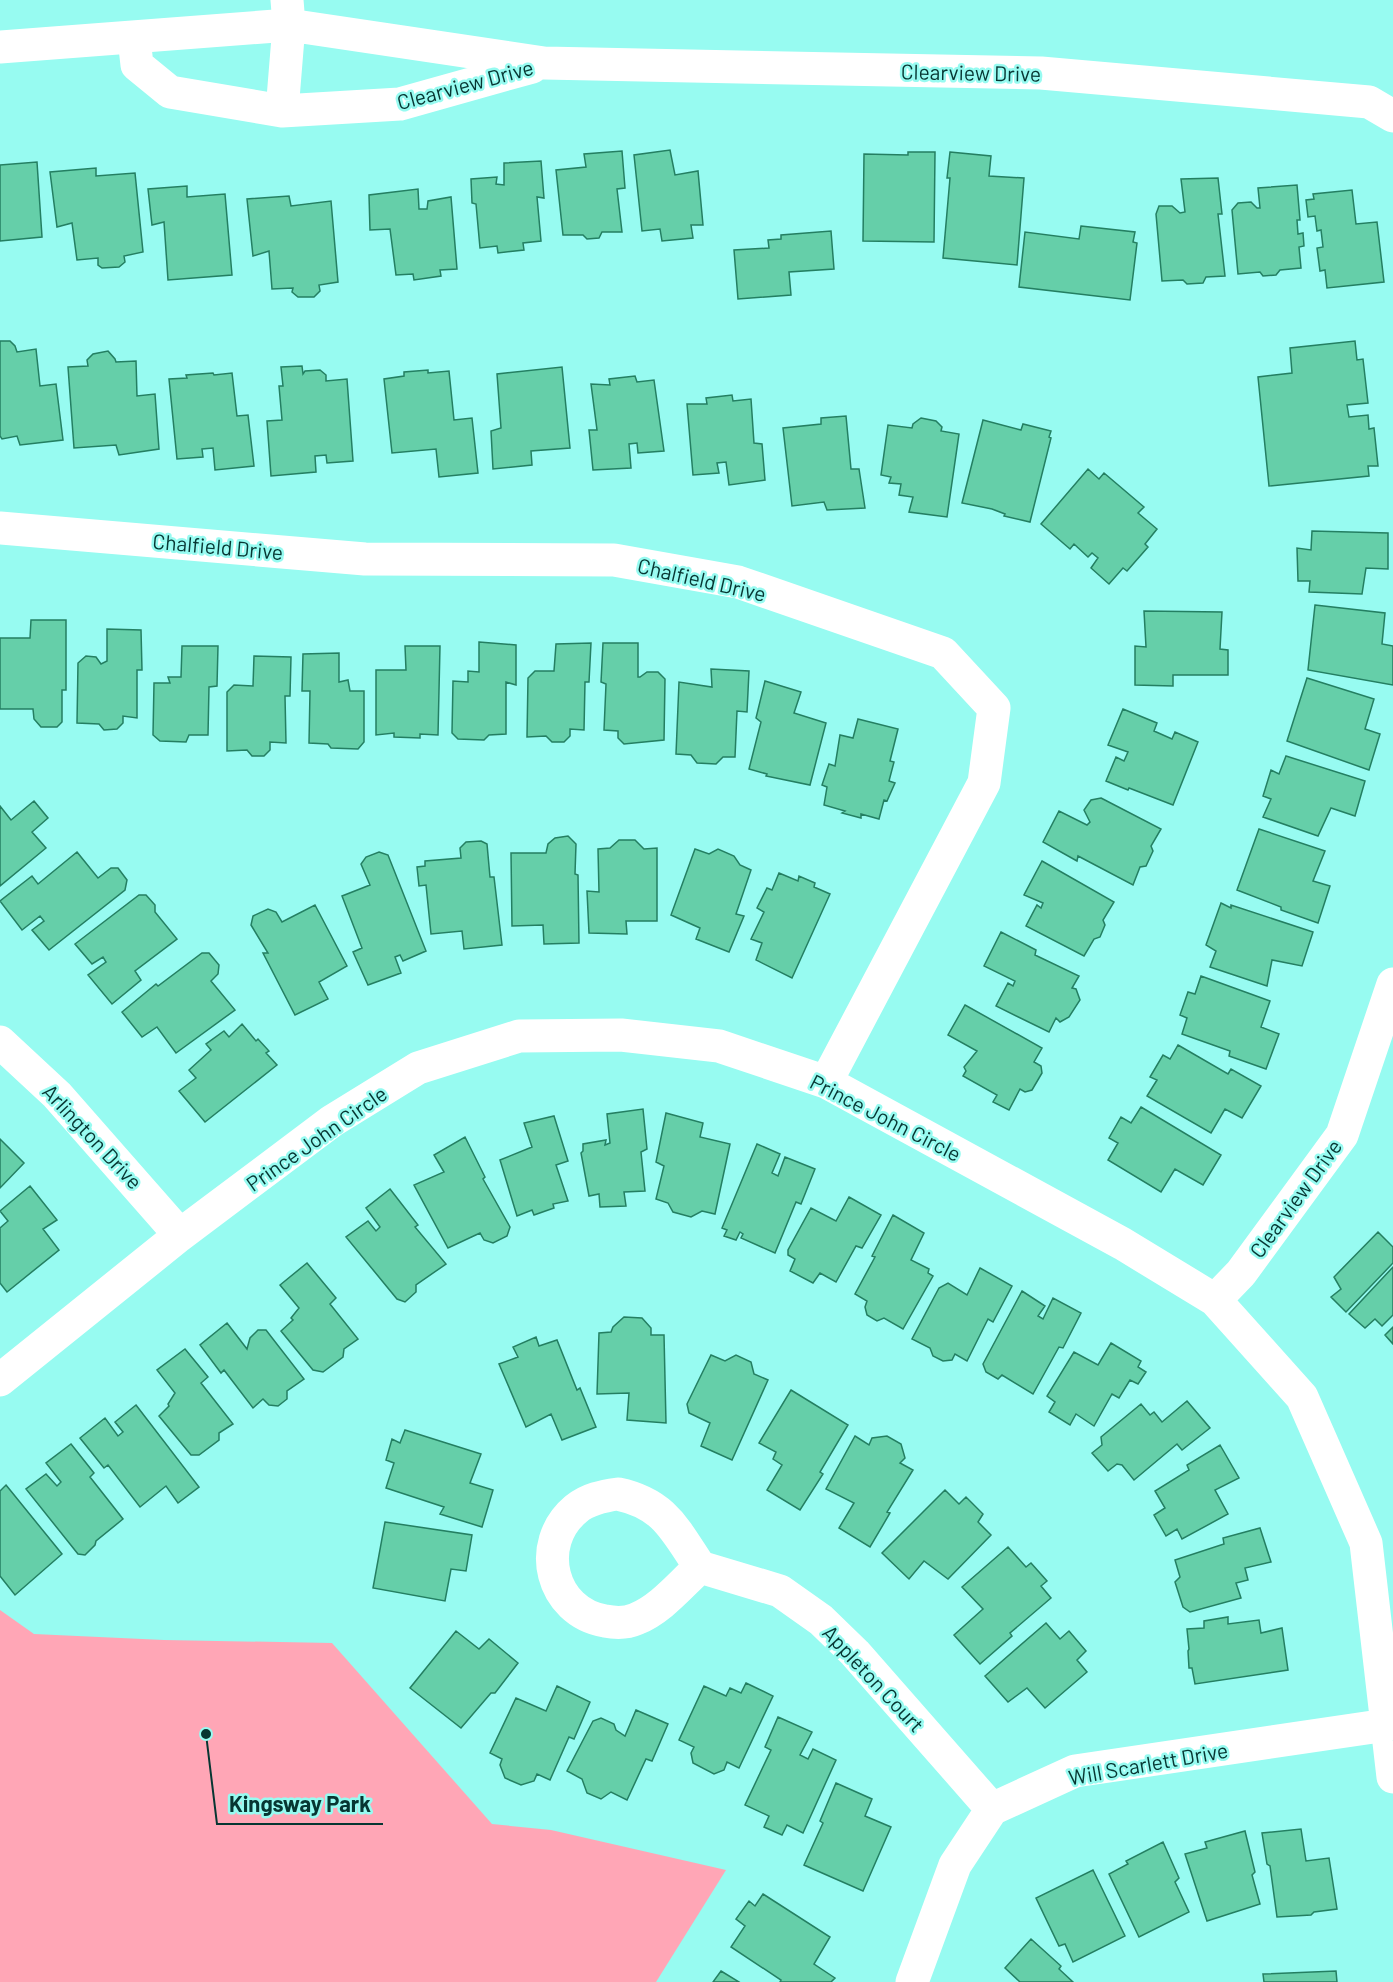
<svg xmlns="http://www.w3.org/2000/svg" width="1393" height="1982" viewBox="0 0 1393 1982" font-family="Barlow,sans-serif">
<rect width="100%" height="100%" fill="#97fbf1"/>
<path fill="#ffa6b6" d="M0,1610L34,1634L164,1640L332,1643L492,1824L551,1830L726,1870L656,1982H0Z"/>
<path fill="#65cfa9" stroke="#247f62" stroke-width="1.5" d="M670,150L675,175L698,171L703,225H691L693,238L662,241L660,229L642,231L634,155Z
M622,151L625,188L617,189L622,232H602L599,238L587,239L583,235H563L556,170L586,167L584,154Z
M908,152H935L934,242L863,241L864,154L908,155Z
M950,152L991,156L989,176L1024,178L1017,265L943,258L950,178H947Z
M541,161L544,198L537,197L541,241L523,243L524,250L498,253L497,246L480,248L476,204L472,203L471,179L497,177L496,184L504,185V163Z
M37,162L42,237L0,241V165Z
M96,168V176L135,173L143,252L124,256L125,262L119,267L102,268L98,265V258L77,260L72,223L57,227L50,172Z
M1218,178L1222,214H1218L1225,276L1206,277L1203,283L1187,284L1183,280L1162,281L1156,214L1159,206H1172L1180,213L1185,212L1181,179Z
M1297,185L1300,220H1297L1298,234L1303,233L1304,246L1299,247L1301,268L1280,270L1276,275L1263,276L1260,272L1238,274L1232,210L1238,203L1251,202L1257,208H1260L1258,188Z
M187,186V197L225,194L232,275L168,280L164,222L152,225L148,189Z
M418,189L419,209H427L428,201L451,197L457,269L440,270L441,276L414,280L413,274L396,275L390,229L370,230L369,195Z
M1352,190L1356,224L1377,222L1384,282L1327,288L1325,270L1320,271L1317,248L1323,247L1321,230L1317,231L1315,216L1308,217L1306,200L1314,199L1313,194Z
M289,196L291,206L331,201L338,282L319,285L320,291L314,297H298L292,292L293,288L272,289L269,251L253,256L247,199Z
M1081,226L1135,232L1133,242L1137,243L1130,300L1019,287L1025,232L1079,239Z
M831,231L834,269L789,272L791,295L738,299L734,250L769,248L768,240L781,239V235Z
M0,341H10L15,346L17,352L36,349L40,386L56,384L63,440L20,445L17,436L2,439L0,436Z
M1355,341L1357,360L1363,359L1368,403L1347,405L1349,417L1368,415L1369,429L1374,428L1378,466H1368L1369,476L1269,486L1258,377L1292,373L1290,348Z
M108,351L115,359L116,362L136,361L137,396L155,394L159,449L119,455L116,445L74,448L68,367L88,366L87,360L93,354Z
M302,366L303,374L305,371L320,370L326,375V381L347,379L353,461L327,463L326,455L315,456L316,472L271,476L267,421L282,420L279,386H283L281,367Z
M562,367L570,448L531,451L532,465L493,469L491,431L501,428L497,374Z
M428,370V373L449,371L454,420L472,418L478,473L439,477L436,449L392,453L384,379L404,376V372Z
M213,373L214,375L232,373L237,416L248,415L254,466L215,470L213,448L202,449L203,457L177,459L169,379L187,378L186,375Z
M635,376L637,382L654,380L664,451L638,453L637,443L629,444L631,468L593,470L589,430H597L591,384L610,385L609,379Z
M732,395L733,401L751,399L754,443L762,444L765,480L729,485L726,462L717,463L719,473L693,475L687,404H707L706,398Z
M846,416L851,469H859L865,508L827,510L824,502L792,506L783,428L821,424V418Z
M921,418L936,421L942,427L941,431L959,434L947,517L909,512L913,497L899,495L901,484L889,483L891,477L881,475L888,425L912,428L913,424Z
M983,420L1021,430L1023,424L1051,431L1049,437L1051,438L1030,522L1004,516L1005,514L992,509L962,503Z
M1088,469L1099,479L1104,473L1144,507L1138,513L1157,529L1145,544L1148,547L1127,571L1123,568L1109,584L1091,568L1098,558L1092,553L1088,557L1074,544L1070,549L1041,524Z
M1312,531L1388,533V569L1366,568L1362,594L1309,592L1310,581H1298L1297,548L1311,550Z
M1315,605L1385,613L1382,644L1393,646V685L1308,670Z
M1144,611L1222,612L1220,649L1228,650V675H1173V686L1135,685V646L1146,647Z
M31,620H66V690H62V722L57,727H41L34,719L33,709H0V638H30Z
M107,629L141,630L142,670H137V718L123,716V723L117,729L104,730L99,724L77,723L78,663L86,656L96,657L101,664L107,661Z
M479,642L516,645V685L506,682V734L489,735L484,740L458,739L452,733L453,681L468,682V671L479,672Z
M591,643L589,682H585L584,730L570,729V736L564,742H552L546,736L527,737L528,678L535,671H554L556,644Z
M603,643H638V677H640L647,672H658L665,679L664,740L624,744L618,738V731L604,730L606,684L601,682Z
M182,646H218L217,686L209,687L208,735H189L186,742L160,741L153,735L154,683H170L168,677H181Z
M405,646H440L438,735L420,734V738L394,737V733L376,735V670H406Z
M339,653V682L348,680L350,691H364V742L358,749L331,748L328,744L309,743L310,691H302L303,654Z
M254,656L291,657L290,696H285L286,743L270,742V750L264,756H252L247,750L227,751V692L234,685L253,686Z
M711,669L749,671L747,712L737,711L735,757H723L716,764L697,763L691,755L676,754L679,682L712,687Z
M1307,678L1374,699L1365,729L1380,734L1369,770L1287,741Z
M765,681L801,692L794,713L826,723L810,785L766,776L767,774L749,769L761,722L756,718Z
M1123,709L1157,723L1154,731L1172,739L1175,732L1198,742L1173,805L1129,788L1128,790L1106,781L1116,757L1124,761L1128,752L1108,745Z
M858,719L898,729L890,761L894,762L889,781L895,783L887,801L884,800L879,819L861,814V818L842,813L845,811L824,805L827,787L822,785L829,764L835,766L840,735L853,738Z
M1286,756L1365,781L1355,816L1331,808L1318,836L1263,817L1271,799L1263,796L1271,770L1279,774Z
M1101,798L1161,829L1151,846L1153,851L1146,866L1140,867L1133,885L1078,856L1077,861L1043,842L1059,811L1087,825L1090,822L1084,810L1091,800Z
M34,801L48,818L32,832L46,848L0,886V806L11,820Z
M1259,829L1325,851L1313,881L1330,886L1318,923L1281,910V907L1237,890Z
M568,836L576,844L575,874L578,875L579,943L544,944L543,925L512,926L511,853H546L548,844L555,838Z
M619,840H635L644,849L657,848V921H626L627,934L589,933L587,891L599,892L598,849L610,848Z
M481,841L487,844L490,877H494L502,945L464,949L462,931L431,934L426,885L419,886L417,867L425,866V861L461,858L460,848L466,842Z
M695,849L709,854L718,849L734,856L740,865L751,870L736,914L744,916L729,952L696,939L700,928L671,915Z
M77,852L98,878L111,868H118L127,880L125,890L49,950L32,930L44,921L40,916L22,930L0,901L32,876L38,884Z
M379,852L388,855L426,951L403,961L400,955L395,957L401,973L368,985L353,952L362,948L342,896L370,885L361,864L366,857Z
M1042,861L1114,902L1103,920L1105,925L1100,937L1094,939L1084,956L1026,926L1037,905L1041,908L1043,903L1024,895Z
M779,873L798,881L799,876L815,883L814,887L830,894L792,978L756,960L762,943L751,939L764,912L757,908L767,888L772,890Z
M139,895H146L155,905V912L177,939L135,971L141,980L112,1004L88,975L106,962L103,957L92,964L75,944Z
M1221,903L1231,908V905L1313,932L1302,966L1272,960L1267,986L1210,967L1216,951L1206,945Z
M315,905L347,966L319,982L328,999L295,1015L263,953H268L251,925L253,916L268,909L276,912L282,922Z
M1001,932L1036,950L1035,955L1079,976L1072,988L1076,989L1080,1000L1069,1017L1060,1022L1056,1018L1049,1032L996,1006L1008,983L1013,986L1015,981L984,966Z
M202,953H209L219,965L218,974L211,981L235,1010L176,1053L157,1027L142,1037L122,1012L156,984L158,986Z
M1201,976L1270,1001L1261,1027L1279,1034L1266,1069L1229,1056L1230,1051L1182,1034L1187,1018L1180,1015L1188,992L1195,994Z
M965,1005L1042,1048L1034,1062L1041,1066L1042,1073L1032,1090L1025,1092L1020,1089L1009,1110L993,1102L997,1095L963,1076L966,1071L964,1067L977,1051L948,1035Z
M242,1024L256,1041L258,1039L269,1051L266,1053L277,1065L205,1122L179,1091L196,1078L189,1070L211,1050L206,1044L224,1031L229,1037Z
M1178,1045L1228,1074L1231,1069L1261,1086L1242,1118L1225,1109L1211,1133L1147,1096L1157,1080L1150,1077L1163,1055L1170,1059Z
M1141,1107L1221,1155L1203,1185L1175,1169L1161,1192L1108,1160L1118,1143L1109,1138L1121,1117L1131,1123Z
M643,1109L647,1149L641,1152L645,1191L624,1192L626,1206L600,1207L599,1194L589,1196L581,1153L583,1151V1144L606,1140L605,1145L610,1143L607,1114Z
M666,1113L703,1123L700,1137L730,1144L715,1214L702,1211L691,1217L673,1212L668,1203L656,1199L664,1166L656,1162Z
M554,1116L568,1161L556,1165L568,1201L553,1204L554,1208L534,1215L532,1210L517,1216L500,1160L532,1147L524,1123Z
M465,1137L485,1177L483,1179L510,1227L507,1236L493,1243L484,1240L480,1233L448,1248L414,1185L444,1172L434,1155Z
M0,1139L24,1163L0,1188Z
M757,1144L780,1154L772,1173L778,1176L785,1157L815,1169L801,1204L796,1202L775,1253L741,1238L743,1234L740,1232L736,1240L724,1236L727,1230L722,1228Z
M30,1186L57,1220L43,1229L59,1250L7,1292L0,1283V1228L8,1221L0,1211Z
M390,1189L418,1225L415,1227L446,1264L416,1285V1292L405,1302L397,1299L346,1237L368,1221L376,1231L380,1227L366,1208Z
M849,1197L881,1215L862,1248L856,1246L836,1282L820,1273L813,1283L790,1271L795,1259L788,1255V1250L811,1208L836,1221Z
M893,1215L924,1233L911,1260L929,1269L928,1273L933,1276L903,1329L884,1318L877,1321L867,1315L865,1307L867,1301L855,1294L875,1257L872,1256Z
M1378,1232L1393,1247V1263L1346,1312L1331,1297L1341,1289L1334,1277Z
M307,1263L336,1298L330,1304L358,1339L344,1349L343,1357L323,1372L313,1370L281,1331L293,1320L291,1318L299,1308L280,1285Z
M1393,1267V1315L1382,1326L1375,1319L1365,1328L1349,1314Z
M980,1268L1012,1286L993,1322L988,1319L967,1361L955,1354L952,1360L943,1361L933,1356L930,1348L912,1339L939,1288L948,1283L967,1295Z
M1022,1291L1045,1306L1038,1316L1043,1319L1053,1298L1081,1313L1063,1348L1059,1347L1033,1394L1002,1375L998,1379L986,1372L983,1364Z
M624,1317L642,1318L651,1328V1335H664L666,1423L627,1420L629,1393L597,1394L599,1333L611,1332L613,1327Z
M227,1323L247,1349L250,1338L258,1330H266L304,1379L287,1391V1399L278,1406L269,1405L263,1399L253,1408L224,1370L221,1373L200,1345Z
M1393,1327V1344L1385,1335Z
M536,1337L539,1346L557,1340L577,1390L580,1388L596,1427L562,1440L551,1414L526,1427L499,1364L518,1357L513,1347Z
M1111,1343L1141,1361L1138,1367L1146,1372L1138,1384L1130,1380L1119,1398L1112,1394L1094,1426L1076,1414L1070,1425L1049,1412L1055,1402L1047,1396L1074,1352L1098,1365Z
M185,1349L208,1377L201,1383L233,1424L219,1433V1440L199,1455H191L159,1416L169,1406L168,1404L175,1393L157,1370Z
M711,1355L725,1361L736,1355L751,1362L754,1374L768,1380L732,1460L701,1446L710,1423L689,1413L687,1404Z
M791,1390L848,1425L820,1472L823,1474L800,1510L767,1490L782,1465L773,1459L776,1452L759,1443Z
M1187,1401L1210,1428L1182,1450L1177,1444L1134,1480L1122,1465L1117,1464L1108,1471L1092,1453L1102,1445L1101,1437L1141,1404L1150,1415L1154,1412L1162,1422Z
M136,1405L199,1487L178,1503L166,1486L140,1507L108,1465L104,1468L80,1438L105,1418L118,1436L123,1432L115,1422Z
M405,1430L481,1454L470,1483L493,1490L482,1527L440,1514L444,1507L386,1488L394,1463L386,1460L392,1439L400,1443Z
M855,1436L869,1445L872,1438L887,1436L901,1444L905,1458L900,1463L913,1470L887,1512L890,1513L870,1547L839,1528L854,1503L826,1489Z
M71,1444L94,1473L90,1477L123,1519L96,1541L95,1545L85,1555L78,1554L26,1489L46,1474L57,1486L61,1482L46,1463Z
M1220,1445L1239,1478L1215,1490L1228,1514L1182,1539L1177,1529L1166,1536L1154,1515L1165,1508L1155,1491L1189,1470L1187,1465Z
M6,1485L62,1554L15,1595L0,1576V1491Z
M945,1490L959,1504L966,1497L983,1514L978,1522L991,1535L948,1579L924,1561L909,1579L882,1553Z
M385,1522L472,1535L466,1571L451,1569L445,1601L373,1588Z
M1260,1528L1271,1562L1245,1568L1248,1580L1236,1583L1241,1598L1190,1612L1183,1607L1175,1582L1180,1577L1175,1560L1224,1544L1223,1538Z
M1008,1547L1026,1567L1031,1563L1047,1581L1041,1586L1051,1598L1010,1633L1012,1636L980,1664L954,1635L983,1609L962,1587Z
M1228,1617V1624L1259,1620L1261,1633L1282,1628L1288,1670L1195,1684L1192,1668H1189L1188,1651L1189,1649L1187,1629L1204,1628V1621Z
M1046,1623L1060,1639L1069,1631L1086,1651L1077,1660L1087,1672L1045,1708L1027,1688L1008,1702L985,1676Z
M456,1631L479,1649L489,1639L518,1663L495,1693H491L461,1728L410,1688Z
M746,1683L773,1696L739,1768L727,1762L724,1770L714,1774L693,1763L691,1753L694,1747L679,1740L704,1686L726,1696L730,1688L741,1693Z
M557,1686L590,1702L574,1739L569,1737L550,1780L537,1774L534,1781L521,1785L505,1778L500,1765L502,1759L490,1753L516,1698L546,1711Z
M636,1710L668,1724L652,1761L646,1759L627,1800L611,1792L601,1799L587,1793L582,1779L567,1771L593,1721L601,1718L614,1724L616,1730L625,1736Z
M778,1717L812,1732L800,1755L808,1759L813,1749L836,1760L803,1833L787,1825L782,1835L764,1827L769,1816L745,1805L771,1750L765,1747Z
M836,1783L872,1799L865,1816L891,1827L863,1891L804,1865L823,1823L820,1821Z
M1301,1829L1306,1861L1329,1858L1337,1909L1314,1912L1311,1915L1277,1917L1270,1866L1267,1864L1262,1833Z
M1245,1831L1255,1872L1252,1875L1260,1904L1207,1921L1185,1854L1207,1848L1205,1842Z
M1163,1842L1179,1878L1175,1882L1189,1912L1139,1937L1109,1874L1128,1864L1126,1861Z
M1093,1870L1125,1936L1073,1962L1065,1944L1059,1946L1036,1898Z
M763,1894L830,1937L814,1964L835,1978L831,1982H780L781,1980L731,1947L745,1926L736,1919L749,1901L755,1906Z
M1031,1939L1061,1966L1059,1969L1073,1982H1020L1005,1968Z
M721,1971L739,1982H713Z
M1336,1971L1337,1982H1264L1263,1974Z"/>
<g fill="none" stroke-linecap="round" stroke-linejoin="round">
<path stroke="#fff" stroke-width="33" d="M134,38L137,65L170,92L282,111L400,104L532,67
M0,47L289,25L544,63L1041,73L1369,102L1393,116
M282,111L289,25L287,0
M0,528L365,559L614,560L738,582L943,653L994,708L984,783L826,1082
M0,1042L57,1095L180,1235
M1215,1300L1241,1273L1342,1135L1393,984
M0,1380L180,1235L332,1121L418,1068L519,1036L621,1035L719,1046L826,1082L1123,1244L1215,1300L1302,1397L1366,1543L1393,1777
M618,1494C665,1504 675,1530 700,1567C680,1585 661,1609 636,1619C627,1623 615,1623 605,1621C551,1612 534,1544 576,1509C588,1499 603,1496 618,1494Z
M700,1567L780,1591L821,1620L855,1653L992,1809
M912,1982L955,1865L992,1809L1075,1771L1393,1724"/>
</g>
<g text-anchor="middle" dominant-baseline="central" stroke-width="5" stroke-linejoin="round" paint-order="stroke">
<g font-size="21" fill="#073632" stroke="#97fbf1">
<text transform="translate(971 72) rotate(1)">Clearview Drive</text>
<text transform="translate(465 84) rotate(-15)">Clearview Drive</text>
<text transform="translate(218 546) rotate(5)">Chalfield Drive</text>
<text transform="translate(702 579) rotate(13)">Chalfield Drive</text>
<text transform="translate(886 1117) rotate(27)">Prince John Circle</text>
<text transform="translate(93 1136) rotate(47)">Arlington Drive</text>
<text transform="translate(316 1138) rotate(-35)">Prince John Circle</text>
<text transform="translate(1295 1198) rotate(-54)">Clearview Drive</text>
<text transform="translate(874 1678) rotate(47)">Appleton Court</text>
<text transform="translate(1148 1763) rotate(-10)">Will Scarlett Drive</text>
</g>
</g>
<path fill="none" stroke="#073632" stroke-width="2" d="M206 1734L217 1824H383"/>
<circle fill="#073632" stroke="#97fbf1" stroke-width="2" cx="206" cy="1734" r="6"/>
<g font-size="22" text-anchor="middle" font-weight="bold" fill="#073632" stroke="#97fbf1" stroke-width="5" stroke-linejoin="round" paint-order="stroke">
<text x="300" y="1812">Kingsway Park</text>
</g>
</svg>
